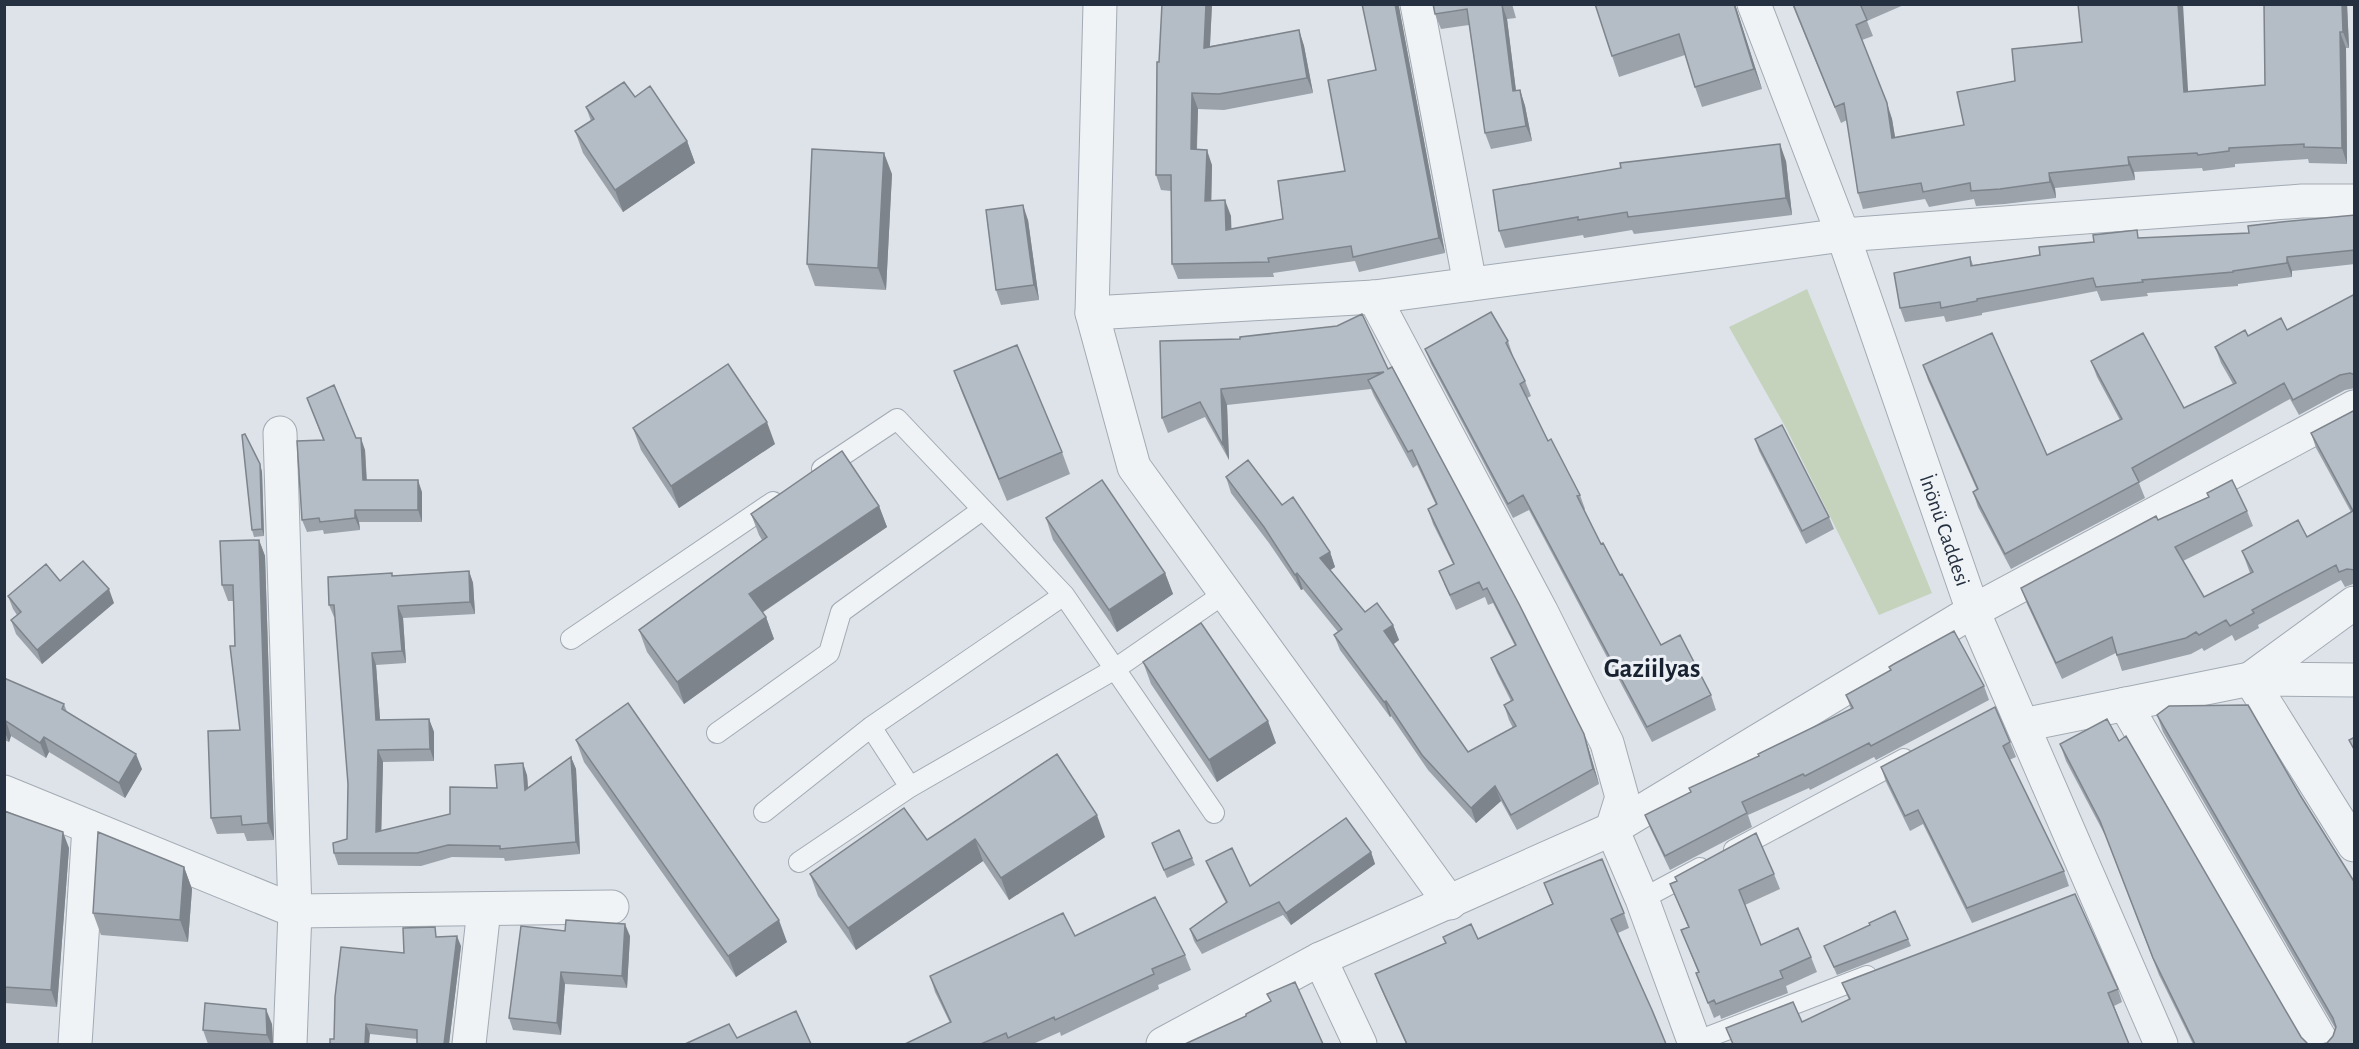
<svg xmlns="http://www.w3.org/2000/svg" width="2359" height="1049" viewBox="0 0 2359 1049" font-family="'Alegreya Sans',sans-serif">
<rect width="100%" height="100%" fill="#dde3e9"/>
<path fill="#c5d3bd" d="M1807,289L1932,593L1879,615L1786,428L1729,327Z"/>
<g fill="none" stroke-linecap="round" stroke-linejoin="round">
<g stroke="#a2aab3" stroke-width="22">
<path id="service" d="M822,469L897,419L1064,595L1214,813
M571,639L773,502
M871,727L910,787
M717,733L829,653L841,612L982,510
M764,812L871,727L1064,595
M1734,850L1904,759
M799,862L910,787L1115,669L1225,593
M1642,899L1700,868
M1695,1042L1867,976"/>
</g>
<g stroke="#a2aab3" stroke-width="35">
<g id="minor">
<path d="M1100,4L1092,313L1134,467L1450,903"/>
<path d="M1417,4L1470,284"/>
<path id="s1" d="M1754,4L1843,235L1973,611L2161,1044"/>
<path d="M1374,297L1541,611L1607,743L1622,797L1612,829L1642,899L1695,1044"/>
<path d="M1092,313L1374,297L1843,235L2302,201H2354"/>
<path d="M280,433L295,911L290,1044"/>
<path d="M2354,603L2250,679L2354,845"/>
<path d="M2125,704L2323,1044"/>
<path d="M2023,725L2250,679L2354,680"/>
<path d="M4,792L295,911L612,907"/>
<path d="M1320,959L1360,1044"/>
<path d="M75,1044L89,827"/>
<path d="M469,1044L484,909"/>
<path d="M1163,1044L1320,959L1612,829L1973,611L2354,407"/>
</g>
</g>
<use href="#service" stroke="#f0f3f6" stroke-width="20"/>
<use href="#minor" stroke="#f0f3f6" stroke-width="33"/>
</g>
<path fill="#9ba2aa" d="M1162,4H1212L1210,46L1299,30L1304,46L1313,93L1224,110L1198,109L1197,150L1212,165L1211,201L1231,216V229L1283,219L1345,171L1376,70L1399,7L1445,253L1359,272L1355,261L1273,273L1274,277L1178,279L1172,264L1171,191L1161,190L1156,175Z
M1433,4H1512L1516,18L1507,19L1516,91L1520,90L1525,106L1532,141L1491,149L1485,133L1469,25L1441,29L1435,14Z
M1595,4H1735L1762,89L1702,107L1695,87L1685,55L1619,77Z
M1792,4H1906L1867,21L1873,36L1862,40L1892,119L1895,138L2188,91L2265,85L2264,4H2347L2349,48H2346L2347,164L2309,163L2308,159L2235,164V167L2203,171L2202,168L2134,172L2135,180L2055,188L2056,198L2005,204L1976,206L1974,199L1929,207L1925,199L1863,209L1858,193L1847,120L1841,123Z
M635,97L687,141L695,163L623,212L583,153L575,131L591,121L586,107Z
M1786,161L1792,215L1634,234L1632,230L1584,238L1583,235L1505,248L1499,231Z
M892,174L886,290L815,286L807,264Z
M2355,215V264L2292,271V277L2238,284V286L2147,293L2148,296L2101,301L2097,291L1982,313V315L1946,322L1944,316L1905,322L1900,308L1970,257L1973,265L2040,255L2140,238L2249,233Z
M1028,220L1039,300L1001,305L996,290Z
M2355,294V388L2345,390L2299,415L2290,399L2139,483L2145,498L2011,569L1978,507L1973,492L1977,490L1928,380L1923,365L2047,455L2120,420L2097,377L2091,361L2184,408L2233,384L2221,363L2215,347L2248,336L2287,330Z
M1160,341L1388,369L1584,734L1589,750L1599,784L1517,830L1501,801L1476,823L1428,770L1391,716L1390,717L1340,650L1334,635L1338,632L1303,589L1301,590L1269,543L1231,493L1226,477L1282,505L1330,552L1335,567L1330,570L1365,612L1393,625L1399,640L1393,644L1468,752L1513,728L1509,720L1504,705L1511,701L1497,673L1491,658L1515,646L1493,603L1488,605L1485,597L1456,610L1445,586L1439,571L1453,564L1433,524L1428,509L1436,505L1417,465L1413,468L1374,396L1371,389L1227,405L1229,460L1205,417L1168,433L1162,418Z
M1508,341L1513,356V357L1525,381L1531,396L1527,398L1548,441L1580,495L1585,509L1584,510L1601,544L1661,645L1711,695L1716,710L1652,742L1529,510L1513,518L1431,364L1425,349Z
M954,371L1062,452L1070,474L1007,501L962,393Z
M307,398L356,438L365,450L367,480L422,492V522H359L360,530L324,534L323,530L307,532L302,520L323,440Z
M2355,410V585L2353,584L2345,587L2341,580L2258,625L2259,628L2235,641L2232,635L2204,651L2202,648L2191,654L2122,671L2116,653L2062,679L2027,604L2021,588L2158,520L2208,497L2207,493L2247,511L2253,526L2183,561L2204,597L2250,573L2242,551L2307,537L2351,512L2316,448L2311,433Z
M633,428L775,444L679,508L641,450Z
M1755,439L1829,517L1834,529L1806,544L1759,451Z
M260,464L262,472L264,536L254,537L252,530Z
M879,506L887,527L762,613L766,617L774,639L684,704L647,652L639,630L762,540L759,535L751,514Z
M1046,518L1165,573L1173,594L1117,632L1053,540Z
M259,540L265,556L274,840L247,841L244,833L217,834L211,818L240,730L235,646L234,601H228L222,585Z
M469,571L473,583L475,614L403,618L406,663L376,665L380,720L429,719L434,732V761L383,762L381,831L450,814L497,788L527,775L528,788L571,757L576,769L580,854L505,861L504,858L452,857L421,866L338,865L334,853L347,839L348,784L335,617H334L329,605L393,576Z
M60,581L114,603L42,664L16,634L11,620L17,615L13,609L8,596Z
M1143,662L1276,743L1217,782L1151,684Z
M4,678L64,704L67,712L142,769L125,798L49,752L46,758L11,736L9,742L4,740Z
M1984,686L1989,700L1876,760L1874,757L1810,790L1809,788L1748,815L1752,827L1670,870L1650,828L1645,815L1691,793L1851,709L1846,695Z
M2157,715L2300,795L2355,1044L2327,1043L2333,1036L2335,1028L2163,732Z
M576,740L787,942L736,977L584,762Z
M2119,741L2301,1037L2308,1044H2312H2193L2159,975L2106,837L2066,761L2060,744Z
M2010,742L2016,757L2009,760L2064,871L2069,886L1972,923L1923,824L1910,831L1886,782L1881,767Z
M4,811L69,848L57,1007L4,1003Z
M1105,837L1009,900L983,861L856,950L818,896L810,874L927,840Z
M1152,843L1192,858L1195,865L1167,878Z
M1371,852L1375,864L1291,925L1283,915L1202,954L1194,941L1190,929L1226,903L1211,873L1206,861L1250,886Z
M184,867L192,889L188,942L101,935L93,913Z
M1774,874L1780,889L1745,905L1761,945L1811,957L1817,972L1786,986L1788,993L1721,1019L1720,1015L1714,1018L1696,973L1698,972L1681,930L1688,927L1670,884Z
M1544,883L1624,913L1629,928L1618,933L1666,1044H1406L1381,989L1375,974L1445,943L1443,937L1478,939L1552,904Z
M1870,925L1908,939L1911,946L1837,975L1824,946Z
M565,931L630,936L627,988L565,984L561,1035L513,1030L509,1018Z
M1075,936L1185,955L1191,970L1158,985L1159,989L1061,1036L1060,1032L1033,1044H905L950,1023L935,992L930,976Z
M439,937L461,946L449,1044L417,1039L370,1034L334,1039L404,953Z
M1842,983L2118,989L2122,1002L2114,1006L2129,1044H1733L1726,1028L1802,1022L1849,1000Z
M272,1024L273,1044H208L203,1030Z"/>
<path fill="#7e848b" d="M1206,4H1212L1209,63L1204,48Z
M1395,4H1399V7L1445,253L1439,238Z
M1502,4L1507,19L1518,107L1513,91Z
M1734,4H1735L1762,89L1754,69Z
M2178,4H2183L2189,107L2184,92Z
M2342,4H2347L2349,48L2343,32Z
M1299,30L1304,46L1313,93L1307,78Z
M2340,32L2346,48L2347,164L2342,148Z
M1520,90L1525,106L1532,141L1526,126Z
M1192,93L1198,109L1196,165L1191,149Z
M1887,103L1892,119L1898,154L1892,138Z
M687,141L695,163L623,212L615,190Z
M1780,144L1786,161L1792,215L1786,198Z
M1207,150L1212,165L1211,216L1205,201Z
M884,153L892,174L886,290L878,268Z
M2128,157L2134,172L2135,180L2129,165Z
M2049,173L2055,188L2056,198L2050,182Z
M1225,200L1231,216L1232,245L1226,230Z
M1023,205L1028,220L1039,300L1034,285Z
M2287,257L2292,271V277L2287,263Z
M1221,389L1227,405L1229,460L1223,445Z
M767,422L775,444L679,508L671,486Z
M361,438L365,450L367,492L363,480Z
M260,464L262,472L264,536L262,529Z
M418,480L422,492V522L418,510Z
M879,506L887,527L757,616L749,594Z
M355,510L359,522L360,530L355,518Z
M259,540L265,556L274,840L268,823Z
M1330,552L1335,567L1326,573L1320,558Z
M469,571L473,583L475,614L470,602Z
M1165,573L1173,594L1117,632L1109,610Z
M1297,573L1303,589L1301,590L1295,575Z
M109,589L114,603L42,664L37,650Z
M398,606L403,618L406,663L402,651Z
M766,617L774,639L684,704L677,682Z
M1393,625L1399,640L1390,647L1384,631Z
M372,653L376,665L381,732L376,720Z
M1386,701L1391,716L1390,717L1384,702Z
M429,719L434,732V761L430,749Z
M6,721L11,736L9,742L4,730V725Z
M1268,721L1276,743L1217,782L1209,760Z
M1584,734L1589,750L1599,784L1593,769Z
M44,737L49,752L46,758L40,743Z
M378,750L383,762L381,844L376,832Z
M136,754L142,769L125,798L119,783Z
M571,757L576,769L580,854L576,842Z
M523,763L527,775L529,802L525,790Z
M1495,786L1501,801L1476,823L1471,808Z
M1097,815L1105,837L1009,900L1001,878Z
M63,832L69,848L57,1007L51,990Z
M975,839L983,861L856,950L848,928Z
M1371,852L1375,864L1291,925L1286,913Z
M184,867L192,889L188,942L180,920Z
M779,920L787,942L736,977L728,956Z
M625,924L630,936L627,988L622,976Z
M457,936L461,946L449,1044H444Z
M561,972L565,984L561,1035L557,1023Z
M266,1009L272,1024L273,1044H271L267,1035Z
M366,1024L370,1034L369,1044H365Z"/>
<path fill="#b4bcc6" stroke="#7e848b" stroke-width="1.5" d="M1162,4H1206L1204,48L1299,30L1307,78L1219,94L1192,93L1191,149L1207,150L1205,201L1225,200L1226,230L1283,219L1278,181L1345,171L1328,80L1376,70L1362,4H1395L1439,238L1353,257L1351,246L1268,258L1269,262L1172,264L1171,175H1156L1157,62H1159Z
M1433,4H1502L1513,91L1520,90L1526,126L1485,133L1467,9L1435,14Z
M1595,4H1734L1754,69L1695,87L1679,34L1612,56Z
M1793,4H1864L1861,6L1867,20L1856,25L1887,103L1892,138L1964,125L1957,92L2015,81L2012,49L2082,42L2078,4H2178L2184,92L2265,85L2264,4H2342L2343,32H2340L2342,148L2304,147V144L2229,148V151L2198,155L2197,153L2128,157L2129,165L2049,173L2050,182L2000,189L1971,191L1970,183L1923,192L1921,183L1858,193L1844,103L1835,107Z
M624,82L635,97L650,86L687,141L615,190L575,131L594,119L586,107Z
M1780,144L1786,198L1628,217L1627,212L1578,220V217L1499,231L1493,190L1621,168L1620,163Z
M812,149L884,153L878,268L807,264Z
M1023,205L1034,285L996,290L986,210Z
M2355,215V250L2287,257V263L2233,271V272L2142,280L2143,282L2096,287L2093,278L1977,299V301L1941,308L1940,302L1900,308L1894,273L1970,257L1971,266L2040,255L2039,247L2094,242L2093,235L2137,230L2138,238L2249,233L2248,226L2281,222Z
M2355,294V375L2350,373L2340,375L2293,400L2284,383L2132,468L2139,482L2005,554L1973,492L1978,489L1923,365L1992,333L2047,455L2122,419L2091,361L2143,333L2184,408L2236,383L2215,347L2245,330L2248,336L2281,318L2287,330Z
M1491,312L1508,341L1506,343L1525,381L1520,384L1548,441L1551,439L1580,495L1577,496L1601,544L1603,543L1620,575L1622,574L1661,645L1680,635L1711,695L1647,727L1523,495L1508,504L1425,349Z
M1362,314L1388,369L1392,367L1519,604L1584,734L1593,769L1511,815L1495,786L1471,808L1422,755L1386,701L1384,702L1334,635L1342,629L1297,573L1295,575L1264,527L1226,477L1248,460L1282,505L1293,497L1330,552L1320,558L1365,612L1377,603L1393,625L1384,631L1468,752L1516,726L1504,705L1513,700L1491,658L1516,645L1487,588L1483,590L1479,582L1450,595L1439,571L1454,564L1428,509L1437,504L1412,450L1408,452L1368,380L1384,372L1221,389L1223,445L1200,402L1162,418L1160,341L1240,339V337L1337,326Z
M1017,345L1062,452L999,479L954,371Z
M728,364L767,422L671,486L633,428Z
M334,385L356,438H361L363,480H418V510H355V518L320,522L319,518L302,520L297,441L324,440L307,398Z
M2355,410V570L2347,569L2339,572L2336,565L2252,610L2254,613L2230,626L2226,620L2199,635L2196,632L2186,638L2117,655L2112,637L2056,663L2021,588L2156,516L2158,520L2209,497L2207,493L2232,480L2247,511L2175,547L2204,597L2253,572L2242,551L2298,520L2307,537L2353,511L2311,433Z
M1782,425L1829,517L1802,531L1755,439Z
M245,434L260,464L262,529L252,530L242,435Z
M842,451L879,506L749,594L766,617L677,682L639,630L767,537L751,514Z
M1102,480L1165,573L1109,610L1046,518Z
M259,540L268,823L242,825L241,816L211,818L208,731L240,730L230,646H235L233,585H222L220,541Z
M83,561L109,589L37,650L11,620L21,612L8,596L46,564L60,581Z
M469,571L470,602L398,606L402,651L372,653L376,720L429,719L430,749L378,750L376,832L450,814V787L497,788L495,765L523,763L525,790L571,757L576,842L500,849V846L448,845L417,853H334L333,843L347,839L348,784L334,605H329L328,577L392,573V576Z
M1201,623L1268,721L1209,760L1143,662Z
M1954,631L1984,686L1871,746L1869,743L1805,776L1803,774L1742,802L1747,813L1665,856L1645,815L1691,792L1689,788L1759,756L1758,754L1853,708L1846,695L1891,670L1889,667L1894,664Z
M4,678L64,704L62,709L136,754L119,783L44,737L40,743L6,721L4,725Z
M628,703L779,920L728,956L576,740Z
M2248,705L2300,795L2355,883V1044H2322L2327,1043L2333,1036L2336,1027L2333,1018L2157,715L2169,706Z
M1995,707L2010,742L2003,746L2064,871L1967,908L1918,810L1905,816L1881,767Z
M2107,719L2119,741L2126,736L2301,1037L2308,1044H2312H2195L2153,958L2100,821L2060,744Z
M2355,737V751L2349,740Z
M1057,754L1097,815L1001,878L975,839L848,928L810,874L904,808L927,840Z
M4,811L63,832L51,990L4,987Z
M1346,818L1371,852L1286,913L1279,902L1197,941L1190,929L1227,902L1206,861L1232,848L1250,886Z
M1179,830L1192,858L1164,870L1152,843Z
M98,832L184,867L180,920L93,913Z
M1756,833L1774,874L1739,890L1761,945L1798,928L1811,957L1780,971L1783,978L1716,1004L1714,1000L1708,1003L1696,973L1699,972L1681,930L1689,927L1670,884L1677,881L1675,877Z
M1602,859L1624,913L1611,919L1652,1010L1666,1044H1407L1375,974L1446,943L1443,937L1471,924L1478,939L1553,904L1544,883Z
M2075,894L2118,989L2108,993L2129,1044H1733L1726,1028L1793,1002L1802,1022L1850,999L1842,983Z
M1155,897L1185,955L1152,969L1154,974L1055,1020L1054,1017L1008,1038L1006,1033L981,1044H905L951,1022L930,976L1063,913L1075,936Z
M1895,911L1908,939L1834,967L1824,946L1870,925L1869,923Z
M566,920L625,924L622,976L561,972L557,1023L509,1018L521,926L565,931Z
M435,927L436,937L457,936L444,1044H417V1030L366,1024L365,1044H330V1039H334L335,997L341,947L404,953L403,928Z
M1295,982L1323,1044H1185L1246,1016V1014L1271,1001L1267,994Z
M205,1003L266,1009L267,1035L203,1030Z
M796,1011L811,1044H685L729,1024L737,1038Z"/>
<g text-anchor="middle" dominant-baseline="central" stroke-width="6" stroke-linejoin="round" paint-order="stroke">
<g font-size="21" fill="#253141" stroke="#edf1f6">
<text stroke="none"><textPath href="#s1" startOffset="560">İnönü Caddesi</textPath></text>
</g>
<g font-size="27" font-weight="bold" fill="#182231" stroke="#edf1f6">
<text x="1652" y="668">Gaziilyas</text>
</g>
</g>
<rect width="2359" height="1049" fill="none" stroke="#253141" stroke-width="12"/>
</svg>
